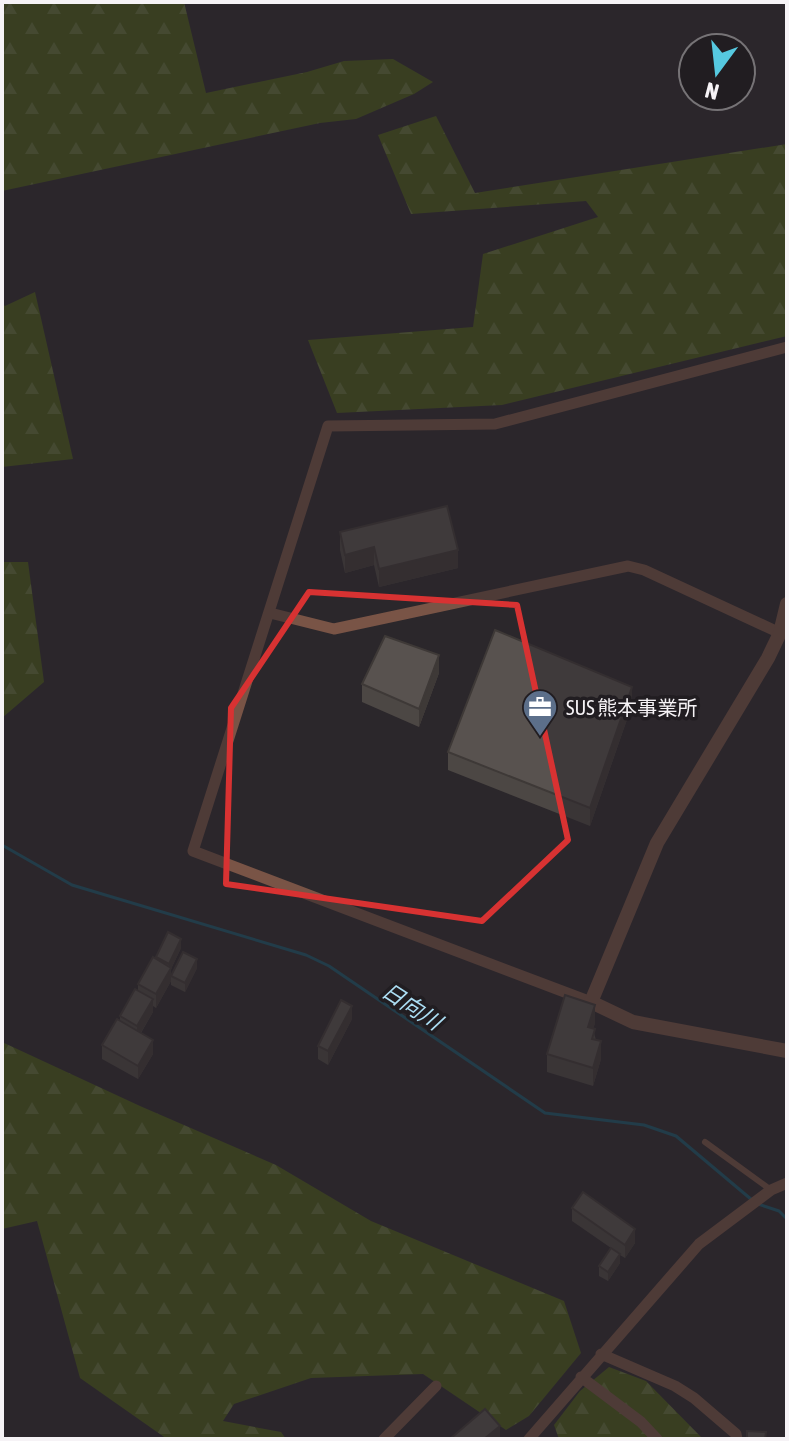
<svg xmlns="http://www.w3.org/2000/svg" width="789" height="1441" viewBox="0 0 789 1441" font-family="'Asap Condensed','Noto Sans JP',sans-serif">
<defs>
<pattern id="forest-firs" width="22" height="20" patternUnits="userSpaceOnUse" patternTransform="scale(2)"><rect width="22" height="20" fill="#495c16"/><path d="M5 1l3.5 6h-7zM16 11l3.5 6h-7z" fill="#647438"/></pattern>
</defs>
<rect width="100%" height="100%" fill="#2b272b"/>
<path fill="url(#forest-firs)" d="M2,2H184L206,93L307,72L344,61L393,59L433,82L414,94L356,119L320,123L2,191Z
M436,116L475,193L787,144V336L502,405L337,413L308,340L473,327L483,254L598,217L586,201L411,214L378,135Z
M35,292L73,459L2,467V303L5,306Z
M2,562H28L44,682L2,718Z
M2,1042L140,1106L276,1165L371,1221L564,1301L581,1353L529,1416L506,1430L423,1374L311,1378L234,1404L223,1421L281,1432L286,1439H167L80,1378L37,1221L2,1229Z
M609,1367L646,1381L703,1439H559L554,1425L580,1391Z"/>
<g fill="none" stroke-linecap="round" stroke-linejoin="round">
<path stroke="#17576d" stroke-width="3" d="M2,845L72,885L306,955L329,966L545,1113L644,1125L676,1136L752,1200
M758,1204L779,1211L787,1219"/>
<path stroke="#795446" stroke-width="6" d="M705,1142L771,1190"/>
<path stroke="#795446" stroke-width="11" d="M270,613L334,629L628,566L644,570L780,633L786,632
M591,1002L193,851L328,426L495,424L787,347
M601,1354L675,1386L694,1398L736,1434L737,1439
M581,1377L641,1422L657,1439
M384,1439L436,1386
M529,1439L699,1244L771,1190L787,1183"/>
<path stroke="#795446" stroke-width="14" d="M787,604L780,633L768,658L657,843L591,1002L633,1022L787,1051"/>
</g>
<path fill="#4c4744" d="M340,532L458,568L379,587L374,565L345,573L340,550Z
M439,673L419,727L362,702V684Z
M632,705L590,826L448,770V752Z
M181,948L171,969V976L197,968L185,992L171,985V981L156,1008L153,1006V1012L141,1033L153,1054L138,1079L102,1059V1045L120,1021V1016L138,991V984L156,959V957Z
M352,1019L328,1065L318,1059V1046Z
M595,1023L593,1029L601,1059L593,1086L547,1072V1054Z
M572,1208L635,1243L625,1258L620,1255V1263L608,1281L599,1276V1266L611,1248L572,1221Z"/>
<path fill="#3e3937" d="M374,547V565L345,573V555Z
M458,550V568L379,587V569Z
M439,655V673L419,727V709Z
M632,687V705L590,826V808Z
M181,939V948L171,969V981L156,1008V994L169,971V964Z
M197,959V968L185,992V983Z
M153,999V1012L137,1039V1026Z
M595,1005V1023L588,1045V1027Z
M352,1006V1019L328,1065V1051Z
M153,1040V1054L138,1079V1066Z
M601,1041V1059L593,1086V1068Z
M635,1229V1243L625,1258V1245Z
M620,1254V1263L608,1281V1272Z
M500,1426V1439H484Z"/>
<path fill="#58524f" stroke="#3e3937" stroke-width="2" d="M447,506L458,550L379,569L374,547L345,555L340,532Z
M495,630L632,687L590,808L448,752Z
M385,636L439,655L419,709L362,684Z
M168,932L181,939L169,964L156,957Z
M183,952L197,959L185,983L171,976Z
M153,957L171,968L156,994L138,984Z
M135,989L153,999L137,1026L120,1016Z
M565,995L595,1005L588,1027L595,1029L592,1039L601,1041L593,1068L547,1054Z
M341,1000L352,1006L328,1051L318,1046Z
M117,1019L153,1040L138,1066L102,1045Z
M583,1192L635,1229L625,1245L572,1208Z
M611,1248L620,1254L608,1272L599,1266Z
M485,1409L500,1426L484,1439H450Z
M747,1431L766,1432L765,1439H747Z"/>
<path d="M0 0H789V1441H0ZM309,592L517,605L568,840L482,921L226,884L231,708Z" fill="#2b272b" fill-opacity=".55" fill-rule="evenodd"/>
<path fill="none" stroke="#d83232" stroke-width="6" stroke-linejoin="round" d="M309,592L517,605L568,840L482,921L226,884L231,708Z"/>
<defs>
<g id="office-pin" transform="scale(1.8)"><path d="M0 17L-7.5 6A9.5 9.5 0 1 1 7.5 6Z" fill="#5c6f8a" stroke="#211d21"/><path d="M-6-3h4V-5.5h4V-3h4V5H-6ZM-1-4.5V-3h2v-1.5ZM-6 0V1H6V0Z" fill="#fff"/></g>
</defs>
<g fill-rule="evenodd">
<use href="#office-pin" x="540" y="707"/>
</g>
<g text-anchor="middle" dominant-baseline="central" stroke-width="7" stroke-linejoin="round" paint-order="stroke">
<g font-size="20" fill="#f6f3f6" stroke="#211d21" text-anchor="start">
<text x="566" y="707">SUS 熊本事業所</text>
</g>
<g font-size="22" font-style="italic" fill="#acdef4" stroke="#211d21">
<text transform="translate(412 1006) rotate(33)">日向川</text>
</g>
</g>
<rect width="789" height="1441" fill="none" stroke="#f6f3f6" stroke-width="8"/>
<g transform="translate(717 72) rotate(195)"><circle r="38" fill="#211d21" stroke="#767376" stroke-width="2"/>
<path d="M0-6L14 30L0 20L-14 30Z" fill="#56c9e0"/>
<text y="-12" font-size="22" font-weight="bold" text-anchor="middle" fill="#f6f3f6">N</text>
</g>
</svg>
